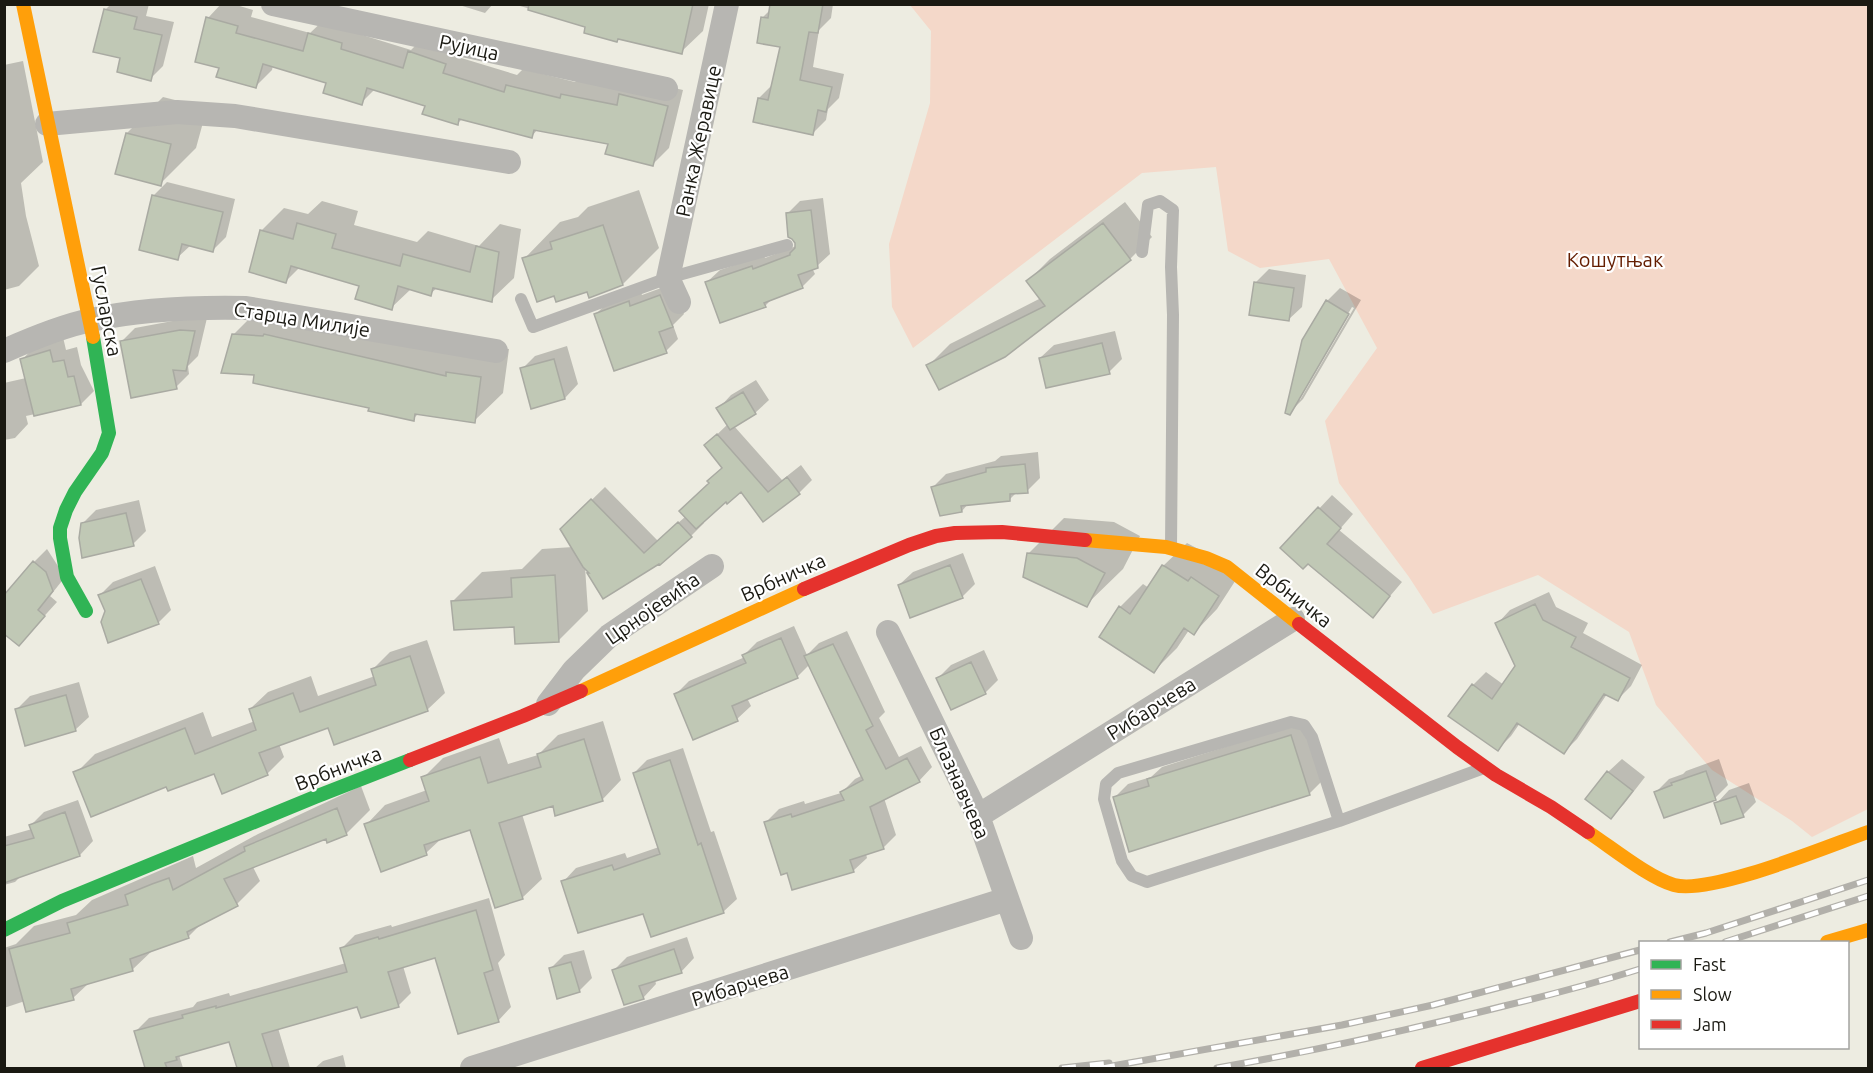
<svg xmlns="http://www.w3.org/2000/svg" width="1873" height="1073" viewBox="0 0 1873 1073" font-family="Ubuntu,sans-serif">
<rect width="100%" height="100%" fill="#edece1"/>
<path fill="#f4d8c9" d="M910,5H1868V809L1812,837L1792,821L1712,770L1656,705L1629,632L1538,575L1433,614L1409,577L1339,483L1325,421L1377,348L1329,259L1260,268L1228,251L1216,167L1142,173L913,348L892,307L889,244L930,103L931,31Z"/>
<path fill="#0003" fill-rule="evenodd" d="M111,4H149L146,16L174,22L163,66L150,79L122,57L105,10Z
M221,4H233L253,10L251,17L310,33L326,18L356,33L411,50L425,36L461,48L458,57L517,75L523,69L575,82L578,79H637L683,90L669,148L653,164L610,143L538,129L532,136L462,119L457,124L427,105L375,89L361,103L328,82L273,65L272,70L256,86L220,67L208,18Z
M456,4H493L485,13Z
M513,4H709L703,31L681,52Z
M772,4H833L831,18L819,30L813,67L844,74L839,98L828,109L826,120L813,133L759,98L773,84L781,45L762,18L771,9Z
M23,61L43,162L21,183L26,216L39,266L19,286L4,290V65Z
M163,97L207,108L196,148L160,184L127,133Z
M167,182L235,199L226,237L213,250L191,245L177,258L141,249L154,195Z
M639,190L659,248L623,284L555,294L524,259L560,222L578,217L588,207Z
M823,198L830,254L817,266L812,268L815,274L802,287L773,298L765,306L707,282L720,270L764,255L765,258L796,246L788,213L800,201Z
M322,201L358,211L354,225L417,242L428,231L479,246L500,224L521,229L514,278L491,300L437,288L430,294L411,289L391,308L361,285L300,267L286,281L261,231L284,208L308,214Z
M1125,202L1152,237L1130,259L1004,356L928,366L950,344L1041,298L1028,281L1050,259Z
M1269,269L1306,275L1302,307L1288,320L1251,314L1256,282Z
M672,284L684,314L673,325L678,339L666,351L596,314L608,302L640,290L642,295Z
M1340,288L1361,300L1303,399L1289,413L1327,301ZM1352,307L1354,308L1300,400H1297Z
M262,306L509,349L503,393L474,421L419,413L413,419L256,374L233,335Z
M194,317L207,318L198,356L188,366L189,374L176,387L122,341L135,328Z
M1115,331L1122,359L1109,372L1040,358L1054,345Z
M63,337L66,350L77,347L81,365L94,391L81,404L26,416L28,424L15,438L4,440V383L26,378L22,360L35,346Z
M567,346L578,384L565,398L522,369L535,356Z
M756,380L769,400L755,413L734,426L782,480L801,465L812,480L799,493L764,520L741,490L726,500L702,521L704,523L691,536L603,597L589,573L590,572L585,567L588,611L559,640L515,626L453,601L482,572L522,569L542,549L573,547L562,529L605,487L658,541L686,516L711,483L709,481L723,467L706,445L728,424L718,409L731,395Z
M1038,452L1040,478L1027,491L1017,492L1010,499L968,504L962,511L933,487L946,474L995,461L1001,456Z
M1332,495L1353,514L1339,530L1402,582L1373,616L1308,562L1282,548Z
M139,500L146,531L133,544L82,524L96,510Z
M1064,518L1114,522L1140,536L1123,569L1086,605L1028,554Z
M1187,543L1241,572L1217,609L1194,633L1189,630L1177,648L1154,671L1120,607L1143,584L1149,588L1163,566Z
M47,549L65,577L50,596L57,602L19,644L34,562Z
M963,553L975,584L962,597L899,585L913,572Z
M155,566L171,610L158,623L106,611L100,595L113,582Z
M1549,592L1556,607L1588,623L1583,633L1642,665L1631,686L1618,699L1607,694L1577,739L1564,752L1520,723L1511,736L1498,749L1473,685L1486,672L1504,685L1517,666L1497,624L1510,610Z
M794,626L807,655L819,643L847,631L885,712L879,718L899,757L921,746L932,767L919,781L884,798L896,835L883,848L866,854L867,858L853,871H788L766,822L779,809L804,801L805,804L841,793L855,779L863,775L810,664L797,677L747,698L751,706L737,719L694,738L676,694L689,681L745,657L744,655L757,642Z
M427,640L445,693L427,710L329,726L279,744L284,757L267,774L214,772L167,785L78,771L95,754L203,712L212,737L255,721L250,709L268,692L311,676L318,696L375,676L373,669L390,652Z
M984,650L998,680L985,693L938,678L951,665Z
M79,682L89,717L75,730L17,709L30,696Z
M603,721L621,780L602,800L554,805L522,814L542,879L522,898L471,828L443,837L426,853L366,825L385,805L427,790L423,778L443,758L499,738L508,764L538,755L558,735Z
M1304,722L1322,781L1309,794L1114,798L1128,784L1151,777L1162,767Z
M683,748L711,832L714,831L737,899L723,912H644L563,882L576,868L625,853L627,858L659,847L634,773L647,760Z
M1622,759L1645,777L1624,804L1611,817L1587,799L1608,772Z
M1719,759L1728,785L1715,798L1656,792L1669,779L1683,774L1686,771Z
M1749,783L1756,802L1743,815L1716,804L1729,790Z
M361,786L370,810L346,834L327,838L253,867L260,881L237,904L203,922L188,937L154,949L132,970L89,983L73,998L25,1001L4,1008V948L16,944L34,926L76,915L92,900L193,856L196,868L258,834Z
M78,800L93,841L80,855L22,875L15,882L4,885V837L32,829L31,825L44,812Z
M489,898L505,955L498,963L511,1007L498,1021L436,956L403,966L411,993L398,1006L358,1005L278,1028L290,1068H239L230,1040L179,1055L183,1068H146L136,1031L149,1018L193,1007L197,1002L229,993L230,996L346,963L342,948L355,935L391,925L392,927Z
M687,937L694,958L681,972L655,980L656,984L643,998L614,970L627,957Z
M584,950L592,978L579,991L550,969L564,955Z
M343,1055L346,1068H315L323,1061Z"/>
<path fill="#c0c8b5" stroke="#a9aaa2" stroke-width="1.5" d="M529,4H693L682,54L618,39L617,42L584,33L585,27L528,10Z
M770,4H823L818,33L809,32L800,80L832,87L826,112L818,110L813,135L753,122L758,98L768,100L780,47L757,43L761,17L768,18Z
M104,9L137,17L134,29L162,35L151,81L117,72L120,58L93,52Z
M206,17L238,26L236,33L303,51L308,33L342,43L341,49L403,68L408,51L446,64L443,73L504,92L506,85L560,98L561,94L617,105L619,94L668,106L653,166L605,154L608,144L534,130L532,138L459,119L458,125L422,114L425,106L367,88L362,105L323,93L326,83L263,64L256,88L216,77L219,68L195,62Z
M126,133L171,144L161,186L115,174Z
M152,195L223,212L213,252L182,244L178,260L139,250Z
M811,210L818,268L798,275L803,288L764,303L766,307L720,323L705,282L752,266L753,269L790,255V253L795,248V243L792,239L788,237L786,213Z
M297,223L336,234L332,248L400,266L403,254L470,272L476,246L499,252L492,302L433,288L431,296L398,286L392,310L355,299L359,286L291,266L286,283L249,272L260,230L293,239Z
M1103,223L1131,260L1005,357L939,390L926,365L1045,306L1026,281Z
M603,225L623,285L589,298L587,292L556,302L554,296L537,302L522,258L552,249L550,242Z
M1254,282L1294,288L1289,321L1249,315Z
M660,295L673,327L659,332L667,353L614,371L594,314L629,301L630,306Z
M1326,300L1349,314L1290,415L1285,413L1302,340Z
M180,330L195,331L186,371L173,370L177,389L131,398L120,341Z
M232,334L263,336L264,334L446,376V372L481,377L475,423L415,414L414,421L368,411L369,408L253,383L254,375L221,373Z
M1102,343L1110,374L1046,388L1039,358Z
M50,350L53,362L64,360L68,377L74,376L81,405L34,416L20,359Z
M554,359L565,399L531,409L520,368Z
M743,392L756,414L730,430L716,408Z
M717,434L768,492L787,477L800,494L763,522L741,492L727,504L726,502L696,529L679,511L709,483L707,481L722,468L704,445Z
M1025,464L1028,493L1010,494V501L961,506L962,512L940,516L931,487L986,472V468Z
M591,499L644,553L678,522L692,537L660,565L659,564L603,599L587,573H589L583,567L560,529Z
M1318,507L1341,528L1327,544L1390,596L1373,618L1308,564L1303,569L1280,548Z
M126,513L134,546L82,558L79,538L81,523Z
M1027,553L1077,558L1105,573L1087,607L1023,577Z
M33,561L46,572L53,591L38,610L45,616L19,646L4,634V595Z
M950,565L963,598L910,618L898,585Z
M1162,565L1166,567L1188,581L1191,577L1219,596L1194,635L1184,628L1154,673L1099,637L1119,606L1130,614Z
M555,575L559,642L515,644L514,627L454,630L451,601L512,597L511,578Z
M141,579L159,624L108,643L101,622L105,611L98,595Z
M1535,604L1543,620L1576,637L1571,647L1630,678L1618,701L1604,694L1564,754L1517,723L1498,751L1448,716L1472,684L1492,699L1515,666L1495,623Z
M781,638L798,678L732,706L738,721L693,740L674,694L746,663L742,655Z
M833,644L873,726L866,730L886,769L907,758L920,782L870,807L884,849L850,860L854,872L792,890L787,873L781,875L764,822L791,814L792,817L844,800L840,792L863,780L804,656Z
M410,656L428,711L334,745L328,728L259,753L268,775L222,794L214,774L168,791L166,787L91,817L73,772L185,728L195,754L256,730L249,709L293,693L300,712L376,685L371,669Z
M971,662L986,694L951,710L936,678Z
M66,695L76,731L25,746L15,709Z
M1291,735L1310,795L1129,852L1113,797L1149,786L1147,779Z
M584,739L603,801L555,816L553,806L499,823L523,899L495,908L470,830L424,845L427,855L381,872L364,824L429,801L421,777L480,757L488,783L541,767L537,754Z
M670,760L698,845L701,843L724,913L651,937L643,914L578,933L561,881L612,865L614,870L660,854L633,773Z
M1607,771L1633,791L1611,819L1585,799Z
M1706,771L1716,800L1664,818L1654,792L1672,785L1671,783Z
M1736,796L1744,817L1721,824L1714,803Z
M337,808L347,835L327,843L326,839L224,879L238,906L187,932L189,938L130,959L133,971L71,989L74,1000L26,1012L9,949L70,933L67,923L128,905L125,895L152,884L169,878L173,890L245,851L244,847Z
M65,812L80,856L4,883V846L34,838L29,825Z
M476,910L493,970L484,973L499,1022L458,1034L435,958L388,972L399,1007L361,1018L357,1007L262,1034L273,1068H237L229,1042L176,1057L177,1060L165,1063L167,1068H145L134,1031L183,1018L182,1015L216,1006V1008L347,972L340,948L378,937L379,939Z
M674,949L682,973L639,986L644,999L624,1005L612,970Z
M571,962L580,992L557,999L549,968Z"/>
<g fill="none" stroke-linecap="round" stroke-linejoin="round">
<path stroke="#b7b6b2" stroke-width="12" d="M1142,252L1148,205L1160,201L1173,210L1171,267L1173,315L1171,547
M521,299L533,327L668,278L787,245
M1339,821L1312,737L1304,725L1291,722L1118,773L1106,784L1104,799L1122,861L1132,876L1147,882L1339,821L1481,769"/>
<path stroke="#b7b6b2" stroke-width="24" d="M273,4L666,89
M47,124L177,112L235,116L509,162
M679,302L668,278L727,4
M4,351C31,339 62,326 91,320C141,309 195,307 246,308L496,351
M888,632L978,816L1021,938
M548,704L574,670L609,636L712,566
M978,816L1293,619
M472,1068L1007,899"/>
<path stroke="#30b455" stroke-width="14" d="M86,611L67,577L60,538V528L66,510L75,492L102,453L109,433L93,337
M4,930L62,901L315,797L410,760"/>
<path stroke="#ff9f0a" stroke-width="14" d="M23,4L93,337
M1085,540L1166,547L1206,558L1227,567L1299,624
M581,691L804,589
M1588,832C1611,847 1649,878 1674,885C1711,895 1828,846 1868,832
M1827,942L1868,930"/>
<path stroke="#e5322d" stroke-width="14" d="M804,589L909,545L936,536L955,533L1002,532L1085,540
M1299,624L1457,747L1496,775L1551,807L1588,832
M410,760L523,716L581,691
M1422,1068L1640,1001"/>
<g stroke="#b2b0aa" stroke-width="7">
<path id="rail" d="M1670,942L1706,933L1868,880
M1725,942L1868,896
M1062,1068L1109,1063
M1101,1068L1342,1025L1433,1005L1640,950
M1217,1068C1314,1051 1409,1030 1504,1006C1550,995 1595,983 1640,969"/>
</g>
<use href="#rail" stroke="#fff" stroke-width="4.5" stroke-dasharray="14" stroke-linecap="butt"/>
</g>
<g text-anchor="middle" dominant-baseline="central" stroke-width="4.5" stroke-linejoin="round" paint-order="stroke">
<g font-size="20" fill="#1a1912" stroke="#fff">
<text transform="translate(469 47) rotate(12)">Рујица</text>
<text transform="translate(698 141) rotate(-78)">Ранка Жеравице</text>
<text transform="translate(107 311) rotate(79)">Гусларска</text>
<text transform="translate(302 319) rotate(9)">Старца Милије</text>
<text transform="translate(783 577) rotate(-24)">Врбничка</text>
<text transform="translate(1294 595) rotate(38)">Врбничка</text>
<text transform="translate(652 608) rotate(-35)">Црнојевића</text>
<text transform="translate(1151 708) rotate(-32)">Рибарчева</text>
<text transform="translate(338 768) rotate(-21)">Врбничка</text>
<text transform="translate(960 783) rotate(66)">Блазнавчева</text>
<text transform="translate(740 985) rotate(-17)">Рибарчева</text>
</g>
<g font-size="20" fill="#641d00" stroke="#fff">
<text x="1615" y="259">Кошутњак</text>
</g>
</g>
<rect width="1873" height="1073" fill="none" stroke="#1a1912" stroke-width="12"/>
<rect x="1639" y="941" width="210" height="108" fill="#ffffff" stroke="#a3a3a0" stroke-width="1.5"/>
<rect x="1651" y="960" width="30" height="9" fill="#30b455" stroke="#a3a3a0" stroke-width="1.5"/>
<text x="1693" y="971" font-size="18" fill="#1a1912">Fast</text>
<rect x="1651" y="990" width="30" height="9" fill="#ff9f0a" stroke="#a3a3a0" stroke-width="1.5"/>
<text x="1693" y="1001" font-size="18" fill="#1a1912">Slow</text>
<rect x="1651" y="1020" width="30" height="9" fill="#e5322d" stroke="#a3a3a0" stroke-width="1.5"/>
<text x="1693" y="1031" font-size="18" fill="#1a1912">Jam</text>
</svg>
